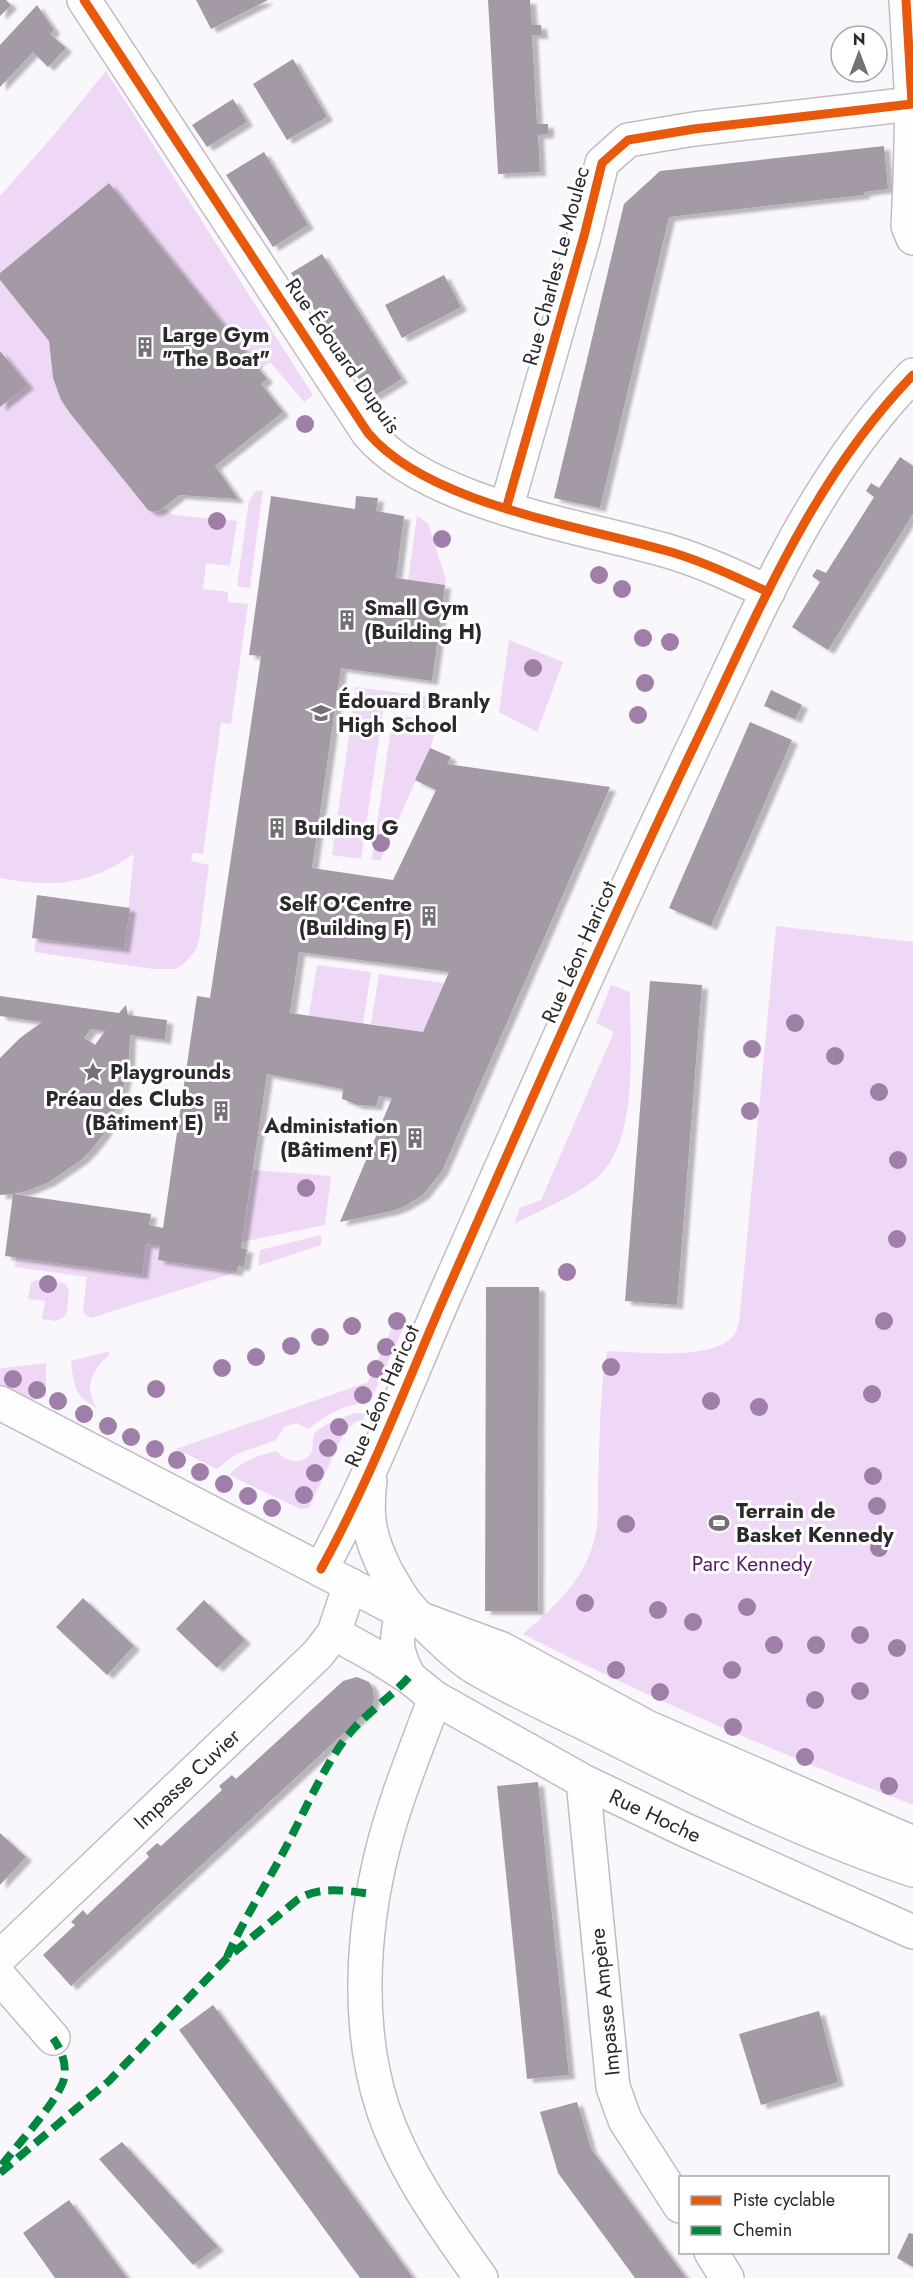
<svg xmlns="http://www.w3.org/2000/svg" width="913" height="2278" viewBox="0 0 913 2278" font-family="Jost,sans-serif">
<defs>
<filter id="shadow"><feDropShadow dx="6" dy="4" stdDeviation="1.5" flood-color="#0004"/></filter>
</defs>
<rect width="100%" height="100%" fill="#faf7fc"/>
<path fill="#eed8f5" d="M106,71L313,395L304,402L270,362L259,370L109,183L0,273V196L53,136Z
M0,280L49,341L53,378L61,400L69,412L148,510L157,512L164,508L174,515L237,521L230,566L206,563L203,589L228,592V602L248,604L231,724L221,723L203,854L193,853L191,861L209,865L199,940L196,950L183,965L175,969H153L34,952L36,938L124,949L134,854C89,885 53,888 0,878V407L27,385L0,351Z
M263,490L250,588L237,586L249,500L256,491Z
M417,515L428,524L446,579L445,585L408,580Z
M509,640L563,662L537,732L499,712Z
M356,687L443,699L441,711L384,704L361,859L332,855Z
M393,715L439,721L430,748L380,861L372,859Z
M776,926L913,942V1805C780,1754 650,1699 523,1634C551,1610 583,1581 593,1544C599,1526 598,1503 598,1484C600,1440 599,1395 607,1351C636,1352 714,1361 733,1336C738,1330 739,1322 740,1314Z
M317,965L371,972L363,1023L309,1016Z
M379,974L444,983L423,1032L371,1024Z
M611,985L630,992C630,1043 639,1135 601,1174C584,1192 537,1212 514,1224L520,1208L541,1200L614,1032L596,1023Z
M253,1170L331,1176L325,1225L242,1242Z
M321,1235V1245L258,1266L260,1250Z
M146,1244L160,1246L159,1260L237,1272L91,1318L84,1314L83,1308L87,1277L15,1267L16,1257L141,1275Z
M36,1280L64,1283L69,1290L67,1312L63,1318L55,1321L42,1319L45,1301L28,1299L31,1283Z
M398,1314L404,1321L403,1328L370,1402C345,1404 327,1414 308,1429L297,1423L285,1426L276,1440L236,1454L217,1469L176,1449L368,1382Z
M106,1352H109V1355C92,1370 83,1387 97,1408C73,1395 74,1386 71,1361Z
M46,1363V1396L30,1402L0,1386V1369L3,1368Z
M356,1413L365,1414L363,1420L355,1422L345,1431L309,1508L300,1509L229,1475C242,1460 259,1455 277,1451C285,1461 294,1463 306,1459C316,1450 311,1447 313,1437C316,1426 346,1416 356,1413Z"/>
<path fill="#a39aa6" fill-rule="evenodd" filter="url(#shadow)" d="M0,0H6L11,5L0,16Z
M196,0H268L211,29Z
M488,0H530L532,25H541L542,35H532L537,124H548V134L538,135L540,172L498,174Z
M37,5L54,30L50,34L66,48L48,67L33,52L0,87V45Z
M293,59L327,117L287,140L253,84Z
M233,99L247,122L207,147L192,125Z
M884,146L888,189L864,192V195L669,217L600,508L554,498L624,204L660,171Z
M264,152L308,225L273,247L226,175Z
M109,183L267,379L261,384L283,412L215,466L238,499L180,495L159,511L153,512L148,510L69,412L61,400L53,378L49,341L0,280V273Z
M322,254L402,379L371,398L291,273Z
M444,275L461,307L402,338L385,305Z
M0,351L28,385L0,407Z
M900,457L913,466V514L828,650L792,627L820,582L812,576L817,569L826,573L874,497L866,491L871,483L879,488Z
M271,496L355,509L356,496L378,498L376,511L404,516L396,578L445,585L432,681L341,668L312,868L393,880L436,790L415,780L430,748L451,757L447,764L610,787L442,1171L423,1195L403,1207L392,1211L340,1222L392,1098L379,1096L376,1106L358,1105L342,1099L343,1089L267,1074L241,1248L247,1249L244,1267L238,1266L237,1272L158,1260L160,1246L146,1244L142,1275L5,1256L13,1194L0,1195V1058L20,1038L42,1022L0,1016V996L119,1013L126,1005L128,1015L167,1020L165,1040L130,1035L129,1062L121,1098L104,1134L92,1149L81,1160L49,1182L27,1191L13,1194L151,1214L149,1225L163,1228L197,996L210,998L247,751L261,656L249,655ZM299,952L436,970L449,972L423,1032L290,1013ZM91,1029L105,1031L95,1045L84,1038Z
M771,690L802,705L795,719L764,706Z
M750,722L792,740L711,926L669,908Z
M37,895L130,908L124,949L32,938Z
M650,981L702,985L677,1305L625,1301Z
M486,1287H539L538,1611H485Z
M83,1598L134,1646L107,1675L56,1627Z
M204,1600L245,1640L217,1668L176,1629Z
M357,1677L369,1682L373,1689L374,1700L371,1708L71,1986L43,1955L75,1925L71,1922L83,1910L87,1915L149,1857L146,1853L157,1843L161,1846L222,1790L219,1786L232,1775L236,1779L343,1681Z
M538,1782L569,2075L527,2079L497,1786Z
M0,1833L26,1857L0,1885Z
M213,2005L413,2278H360L179,2030Z
M819,2011L838,2082L761,2105L739,2034Z
M577,2102L591,2149L686,2278H635L558,2173L540,2112Z
M122,2142L218,2247L193,2265L99,2159Z
M69,2200L127,2278H55L23,2233Z
M909,2233L913,2234V2267L897,2258Z"/>
<g fill="none" stroke-linecap="round" stroke-linejoin="round">
<g stroke="#c0bdc1" stroke-width="36">
<path id="street" d="M84,0L368,433C429,505 583,526 671,552C704,562 736,577 768,592
M912,104L910,183H913
M910,183L908,226L913,238
M506,509L584,236L602,163L628,140L694,129L912,104L906,0
M402,1612C396,1643 394,1648 409,1677
M334,1633L379,1658L409,1677L435,1698L583,1781L685,1830L913,1932
M435,1698C417,1747 396,1797 383,1848C362,1931 356,2027 383,2109C404,2171 443,2225 481,2278
M583,1781L613,2087L625,2120L680,2206
M0,1957L318,1654L334,1633L350,1585
M0,1977L53,2038
M711,2252L727,2278"/>
</g>
<g stroke="#c0bdc1" stroke-width="36">
<path id="secondary" d="M0,1403L402,1612L502,1649L649,1728L913,1843
M370,1481C365,1518 370,1540 387,1573C394,1584 400,1597 409,1607C423,1623 458,1658 476,1668C518,1693 563,1712 606,1734C707,1785 806,1834 913,1870
M321,1569C369,1482 404,1390 443,1300C528,1107 613,914 704,725C763,601 816,475 913,375"/>
</g>
<use href="#street" stroke="#fefeff" stroke-width="33"/>
<use href="#secondary" stroke="#fefeff" stroke-width="33"/>
<path stroke="#00873e" stroke-width="8" stroke-dasharray="15 8" stroke-linecap="butt" d="M227,1957C244,1918 267,1884 286,1847C304,1813 325,1763 349,1734C366,1713 390,1698 409,1677
M2,2165C18,2144 55,2104 63,2082C68,2066 62,2051 53,2038
M0,2173L109,2081L226,1959L297,1900C320,1885 346,1891 373,1894"/>
<g stroke="#fff" stroke-width="13">
<path id="cycleway" d="M84,0L368,433C429,505 583,526 671,552C704,562 736,577 768,592
M506,509L584,236L602,163L628,140L694,129L912,104L906,0
M321,1569C369,1482 404,1390 443,1300C528,1107 613,914 704,725C763,601 816,475 913,375"/>
</g>
<use href="#cycleway" stroke="#e8590c" stroke-width="9"/>
</g>
<g fill="#9f7ea8">
<circle cx="305" cy="424" r="9"/>
<circle cx="217" cy="521" r="9"/>
<circle cx="442" cy="539" r="9"/>
<circle cx="599" cy="575" r="9"/>
<circle cx="622" cy="589" r="9"/>
<circle cx="643" cy="638" r="9"/>
<circle cx="670" cy="642" r="9"/>
<circle cx="533" cy="668" r="9"/>
<circle cx="645" cy="683" r="9"/>
<circle cx="638" cy="715" r="9"/>
<circle cx="381" cy="843" r="9"/>
<circle cx="795" cy="1023" r="9"/>
<circle cx="752" cy="1049" r="9"/>
<circle cx="835" cy="1056" r="9"/>
<circle cx="879" cy="1092" r="9"/>
<circle cx="750" cy="1111" r="9"/>
<circle cx="898" cy="1160" r="9"/>
<circle cx="306" cy="1188" r="9"/>
<circle cx="897" cy="1239" r="9"/>
<circle cx="567" cy="1272" r="9"/>
<circle cx="48" cy="1284" r="9"/>
<circle cx="397" cy="1321" r="9"/>
<circle cx="884" cy="1321" r="9"/>
<circle cx="352" cy="1326" r="9"/>
<circle cx="320" cy="1337" r="9"/>
<circle cx="291" cy="1346" r="9"/>
<circle cx="386" cy="1347" r="9"/>
<circle cx="256" cy="1357" r="9"/>
<circle cx="611" cy="1367" r="9"/>
<circle cx="222" cy="1368" r="9"/>
<circle cx="376" cy="1369" r="9"/>
<circle cx="13" cy="1379" r="9"/>
<circle cx="156" cy="1389" r="9"/>
<circle cx="37" cy="1390" r="9"/>
<circle cx="872" cy="1394" r="9"/>
<circle cx="363" cy="1395" r="9"/>
<circle cx="58" cy="1401" r="9"/>
<circle cx="711" cy="1401" r="9"/>
<circle cx="759" cy="1407" r="9"/>
<circle cx="84" cy="1414" r="9"/>
<circle cx="108" cy="1426" r="9"/>
<circle cx="339" cy="1427" r="9"/>
<circle cx="131" cy="1437" r="9"/>
<circle cx="328" cy="1448" r="9"/>
<circle cx="155" cy="1449" r="9"/>
<circle cx="177" cy="1460" r="9"/>
<circle cx="200" cy="1472" r="9"/>
<circle cx="315" cy="1473" r="9"/>
<circle cx="873" cy="1476" r="9"/>
<circle cx="224" cy="1484" r="9"/>
<circle cx="304" cy="1495" r="9"/>
<circle cx="248" cy="1496" r="9"/>
<circle cx="877" cy="1506" r="9"/>
<circle cx="272" cy="1508" r="9"/>
<circle cx="626" cy="1524" r="9"/>
<circle cx="879" cy="1548" r="9"/>
<circle cx="585" cy="1603" r="9"/>
<circle cx="747" cy="1607" r="9"/>
<circle cx="658" cy="1610" r="9"/>
<circle cx="693" cy="1622" r="9"/>
<circle cx="860" cy="1635" r="9"/>
<circle cx="774" cy="1645" r="9"/>
<circle cx="816" cy="1645" r="9"/>
<circle cx="897" cy="1648" r="9"/>
<circle cx="616" cy="1670" r="9"/>
<circle cx="732" cy="1670" r="9"/>
<circle cx="860" cy="1691" r="9"/>
<circle cx="660" cy="1692" r="9"/>
<circle cx="815" cy="1700" r="9"/>
<circle cx="733" cy="1727" r="9"/>
<circle cx="805" cy="1757" r="9"/>
<circle cx="889" cy="1786" r="9"/>
</g>
<defs>
<g id="building-bare" transform="scale(1.62)"><path d="M-4-6H4V6H1V3H-1V6H-4ZM-2.5-4.3h1.7v1.8h-1.7ZM.8-4.3h1.7v1.8H.8ZM-2.5-1h1.7V.8h-1.7ZM.8-1h1.7V.8H.8Z" fill="#737174" stroke="#fff" stroke-width="2.5" paint-order="stroke"/></g>
<g id="school-bare" transform="scale(1.62)"><path d="M0-5L7-2L0 1L-7-2ZM-4 1L0 2.5L4 1V4Q0 6-4 4Z" fill="#737174" stroke="#fff" stroke-width="2.5" paint-order="stroke"/></g>
<g id="sight-bare" transform="scale(1.62)"><path d="M0-6L1.8-2.2L6-1.7L2.9 1.2L3.7 5.4L0 3.3L-3.7 5.4L-2.9 1.2L-6-1.7L-1.8-2.2Z" fill="#737174" stroke="#fff" stroke-width="2.5" paint-order="stroke"/></g>
<g id="stadium-bare" transform="scale(1.62)"><path d="M0-5a6.5 5 0 1 0 0 10a6.5 5 0 1 0 0-10ZM-3.5-1.8h7v3.6h-7Z" fill="#737174" stroke="#fff" stroke-width="2.5" paint-order="stroke"/></g>
</defs>
<g fill-rule="evenodd">
<use href="#building-bare" x="145" y="347"/>
<use href="#building-bare" x="347" y="620"/>
<use href="#school-bare" x="321" y="713"/>
<use href="#building-bare" x="277" y="828"/>
<use href="#building-bare" x="429" y="916"/>
<use href="#sight-bare" x="93" y="1072"/>
<use href="#building-bare" x="221" y="1111"/>
<use href="#building-bare" x="415" y="1138"/>
<use href="#stadium-bare" x="719" y="1523"/>
</g>
<g text-anchor="middle" dominant-baseline="central" stroke-width="6" stroke-linejoin="round" paint-order="stroke">
<g font-size="21" fill="#2b292b" stroke="#fff">
<text transform="translate(556 266) rotate(-75)">Rue Charles Le Moulec</text>
<text transform="translate(343 356) rotate(55)">Rue Édouard Dupuis</text>
<text transform="translate(579 952) rotate(-66)">Rue Léon Haricot</text>
<text transform="translate(382 1396) rotate(-66)">Rue Léon Haricot</text>
<text transform="translate(187 1779) rotate(-43)">Impasse Cuvier</text>
<text transform="translate(655 1816) rotate(25)">Rue Hoche</text>
<text transform="translate(605 2002) rotate(-96)">Impasse Ampère</text>
</g>
<g font-size="21" font-weight="bold" fill="#2b292b" stroke="#fff" text-anchor="start">
<text x="162" y="335">Large Gym<tspan x="162" dy="24">"The Boat"</tspan></text>
<text x="364" y="608">Small Gym<tspan x="364" dy="24">(Building H)</tspan></text>
<text x="338" y="701">Édouard Branly<tspan x="338" dy="24">High School</tspan></text>
<text x="294" y="828">Building G</text>
<text x="412" y="904" text-anchor="end">Self O'Centre<tspan x="412" dy="24">(Building F)</tspan></text>
<text x="110" y="1072">Playgrounds</text>
<text x="204" y="1099" text-anchor="end">Préau des Clubs<tspan x="204" dy="24">(Bâtiment E)</tspan></text>
<text x="398" y="1126" text-anchor="end">Administation<tspan x="398" dy="24">(Bâtiment F)</tspan></text>
<text x="736" y="1511">Terrain de<tspan x="736" dy="24">Basket Kennedy</tspan></text>
</g>
<g font-size="21" fill="#551b64" stroke="#fff">
<text x="752" y="1564">Parc Kennedy</text>
</g>
</g>
<rect x="679" y="2176" width="210" height="78" fill="#ffffff" stroke="#aaa9aa" stroke-width="1.5"/>
<rect x="691" y="2196" width="30" height="9" fill="#e8590c" stroke="#aaa9aa" stroke-width="1.5"/>
<text x="733" y="2206" font-size="18" fill="#2b292b">Piste cyclable</text>
<rect x="691" y="2226" width="30" height="9" fill="#00873e" stroke="#aaa9aa" stroke-width="1.5"/>
<text x="733" y="2236" font-size="18" fill="#2b292b">Chemin</text>
<g transform="translate(859 54)"><circle r="28" fill="#ffffff" stroke="#aaa9aa" stroke-width="1.5"/>
<path d="M0-4.5L10 22L0 15L-10 22Z" fill="#737174"/>
<text y="-9" font-size="16" font-weight="bold" text-anchor="middle" fill="#2b292b">N</text>
</g>
</svg>
